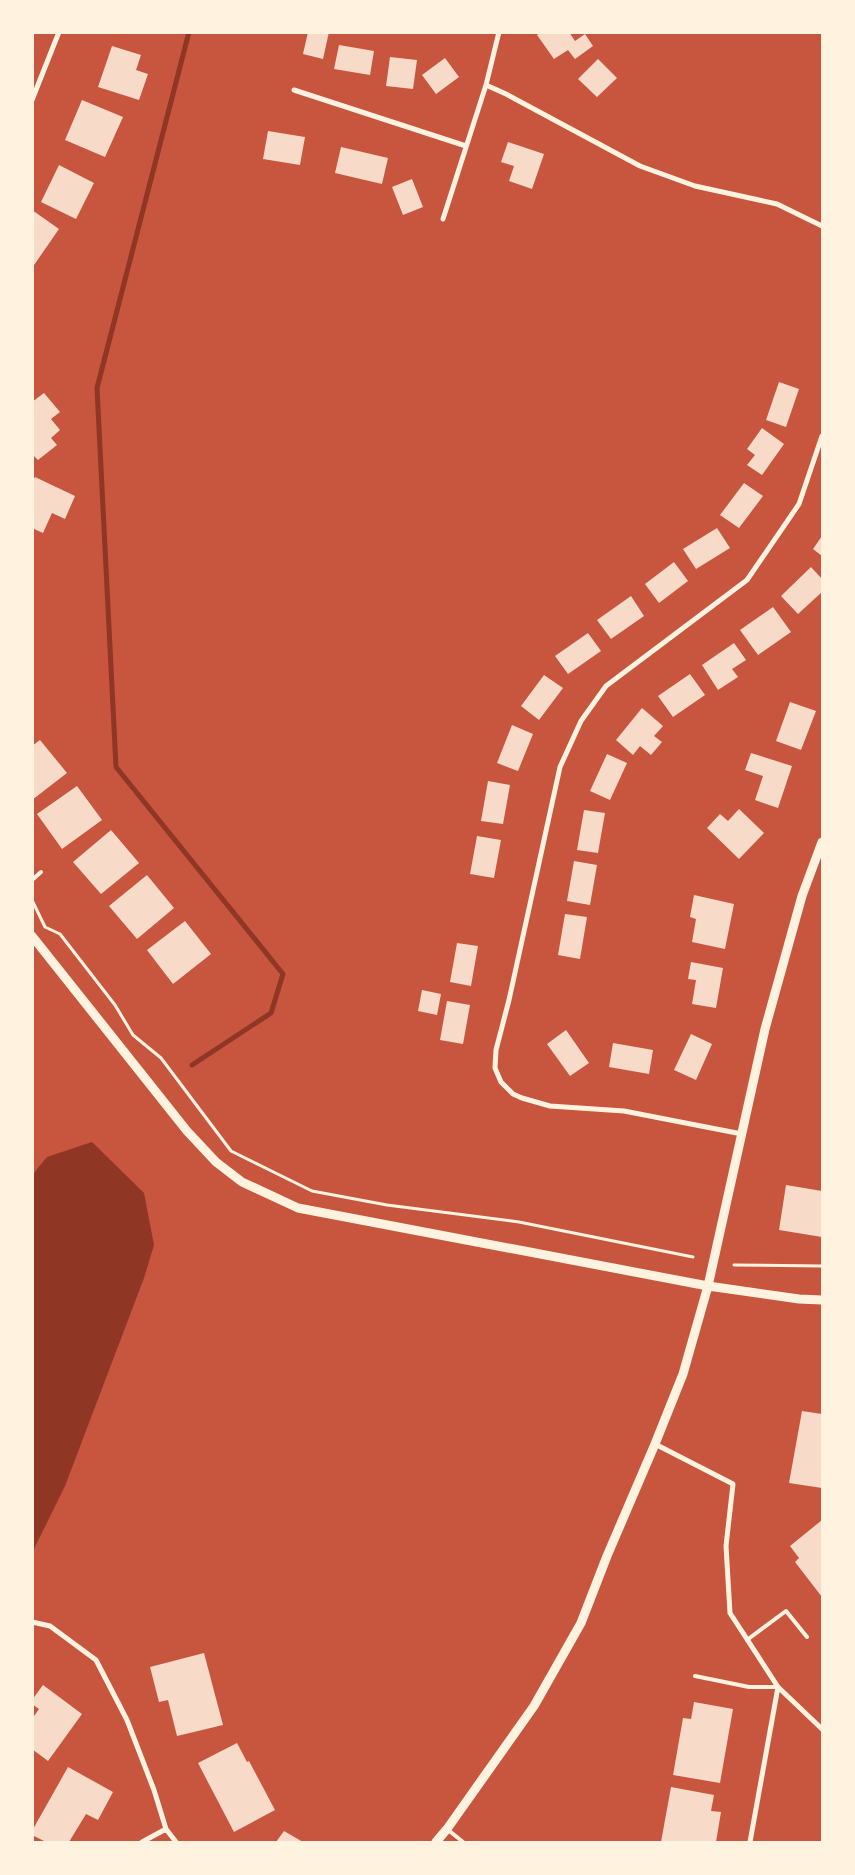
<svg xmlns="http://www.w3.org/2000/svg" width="855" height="1875" viewBox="0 0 855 1875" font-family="'Varela Round',sans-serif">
<rect width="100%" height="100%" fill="#c8553d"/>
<path fill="#8f3625" d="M92,1142L144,1193L154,1245L144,1278L65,1486L33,1551V1174L47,1157Z"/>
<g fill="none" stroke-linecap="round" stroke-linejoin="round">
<path stroke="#8f3625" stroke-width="5" d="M189,32L97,388L116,767L283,974L271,1013L192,1065"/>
</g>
<path fill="#f7dbc8" d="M308,32H329L323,59L303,54Z
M541,32H569L575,41L585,34L593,46L575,59L568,50L554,59L537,35Z
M339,45L374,51L370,75L334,69Z
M112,46L141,55L136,70L148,74L139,100L98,87Z
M390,57L417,60L413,89L386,86Z
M445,58L459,77L436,94L422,75Z
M598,59L617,78L597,97L578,79Z
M82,100L123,117L105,157L65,140Z
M268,131L305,137L300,165L263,159Z
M508,142L544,154L532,189L509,181L514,166L501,162Z
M341,147L388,158L382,184L335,173Z
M59,165L94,183L76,219L41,202Z
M412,179L423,207L403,215L392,187Z
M32,210L59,229L32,268Z
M779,382L799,389L786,427L766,420Z
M44,393L60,412L51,419L60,430L51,438L57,445L38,460L32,454V402Z
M762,428L784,444L762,475L747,465L755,455L747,449Z
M35,477L75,496L65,519L52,513L43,533L32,528V482Z
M744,483L763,496L739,528L720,515Z
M717,528L730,548L696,569L683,549Z
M822,536V556L813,549Z
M674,562L688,581L659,603L645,584Z
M811,567L822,579V592L798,614L781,596Z
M631,596L644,616L611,639L597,620Z
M773,607L791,632L758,655L740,630Z
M588,633L601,651L568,674L555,656Z
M734,643L746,660L732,669L738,677L718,690L702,665Z
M690,674L705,695L673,717L658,696Z
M544,675L563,688L539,720L521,706Z
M790,702L816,711L801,750L776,741Z
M642,708L663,726L654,736L662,742L651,755L640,746L633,755L616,740Z
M512,725L533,734L518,771L497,763Z
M40,740L67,773L32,800V746Z
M751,753L792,766L778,808L755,800L763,776L745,770Z
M607,754L627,763L610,800L590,791Z
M488,781L510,785L503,824L481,821Z
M77,786L102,820L62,849L37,814Z
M739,809L764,833L739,859L707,828L720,814L728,821Z
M584,810L605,813L598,853L577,850Z
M111,830L139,863L101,894L73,862Z
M477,836L501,840L494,878L470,874Z
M574,861L597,865L590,905L567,901Z
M147,875L174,908L137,939L109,906Z
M694,895L734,904L725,949L692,942L696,919L690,917Z
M565,914L587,917L580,959L558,955Z
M185,921L211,954L173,984L147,950Z
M457,943L478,946L471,986L450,982Z
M691,962L723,968L716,1008L692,1004L696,980L688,979Z
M422,990L441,994L437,1015L418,1011Z
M447,1001L470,1005L463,1044L440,1040Z
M566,1030L589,1063L570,1076L547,1044Z
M691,1034L712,1044L696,1080L674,1070Z
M613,1043L653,1050L649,1074L609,1067Z
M786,1185L822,1191V1237L779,1230Z
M802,1411L822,1414V1488L789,1483Z
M822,1520V1597L795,1562L799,1558L790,1546Z
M204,1653L223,1725L177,1736L168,1700L159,1702L150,1667Z
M43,1685L82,1714L48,1761L32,1749V1719L39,1709L32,1704V1700Z
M694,1702L733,1709L720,1783L673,1775L683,1718L691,1719Z
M237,1743L247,1762L249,1761L275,1810L234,1832L198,1763Z
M68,1767L113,1792L98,1820L86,1814L69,1842H46L32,1835V1831Z
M671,1787L714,1795L711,1811L721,1812L716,1842H661Z
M284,1831L303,1842H276Z"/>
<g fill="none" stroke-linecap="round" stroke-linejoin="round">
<path stroke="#fff3e0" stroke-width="3" d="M32,900L45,927L60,934L115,1005L133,1035L161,1058L231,1151L312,1191L387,1205L519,1222L693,1257
M734,1265L822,1266"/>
<path stroke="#fff3e0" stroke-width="4" d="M32,880L41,872
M747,1640L786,1611L807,1637
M695,1676L749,1687H778
M447,1829L463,1842"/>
<path stroke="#fff3e0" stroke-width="5" d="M486,85L506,94L640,166L695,186L777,204L822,226
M294,90L466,146
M32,100L59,32
M443,219L486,85L499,32
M742,1134L624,1111L550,1106L522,1098L513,1094L501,1082L495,1068L496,1050L509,1000L560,767L581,721L606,686L747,580L799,504L822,436
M655,1444L733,1484L726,1546L730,1613L778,1687L822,1729
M32,1622L50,1626L96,1660L127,1720L154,1790L166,1829L176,1842
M142,1842L166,1829
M750,1842L778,1687"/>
<path stroke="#fff3e0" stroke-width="9" d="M32,936L187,1131L216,1162L242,1182L298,1208L708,1286L799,1299L822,1300
M436,1842L447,1829L534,1706L581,1623L607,1556L655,1444L683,1374L708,1286L765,1029L802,896L822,842"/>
</g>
<rect width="855" height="1875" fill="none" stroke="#fff3e0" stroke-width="68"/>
</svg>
